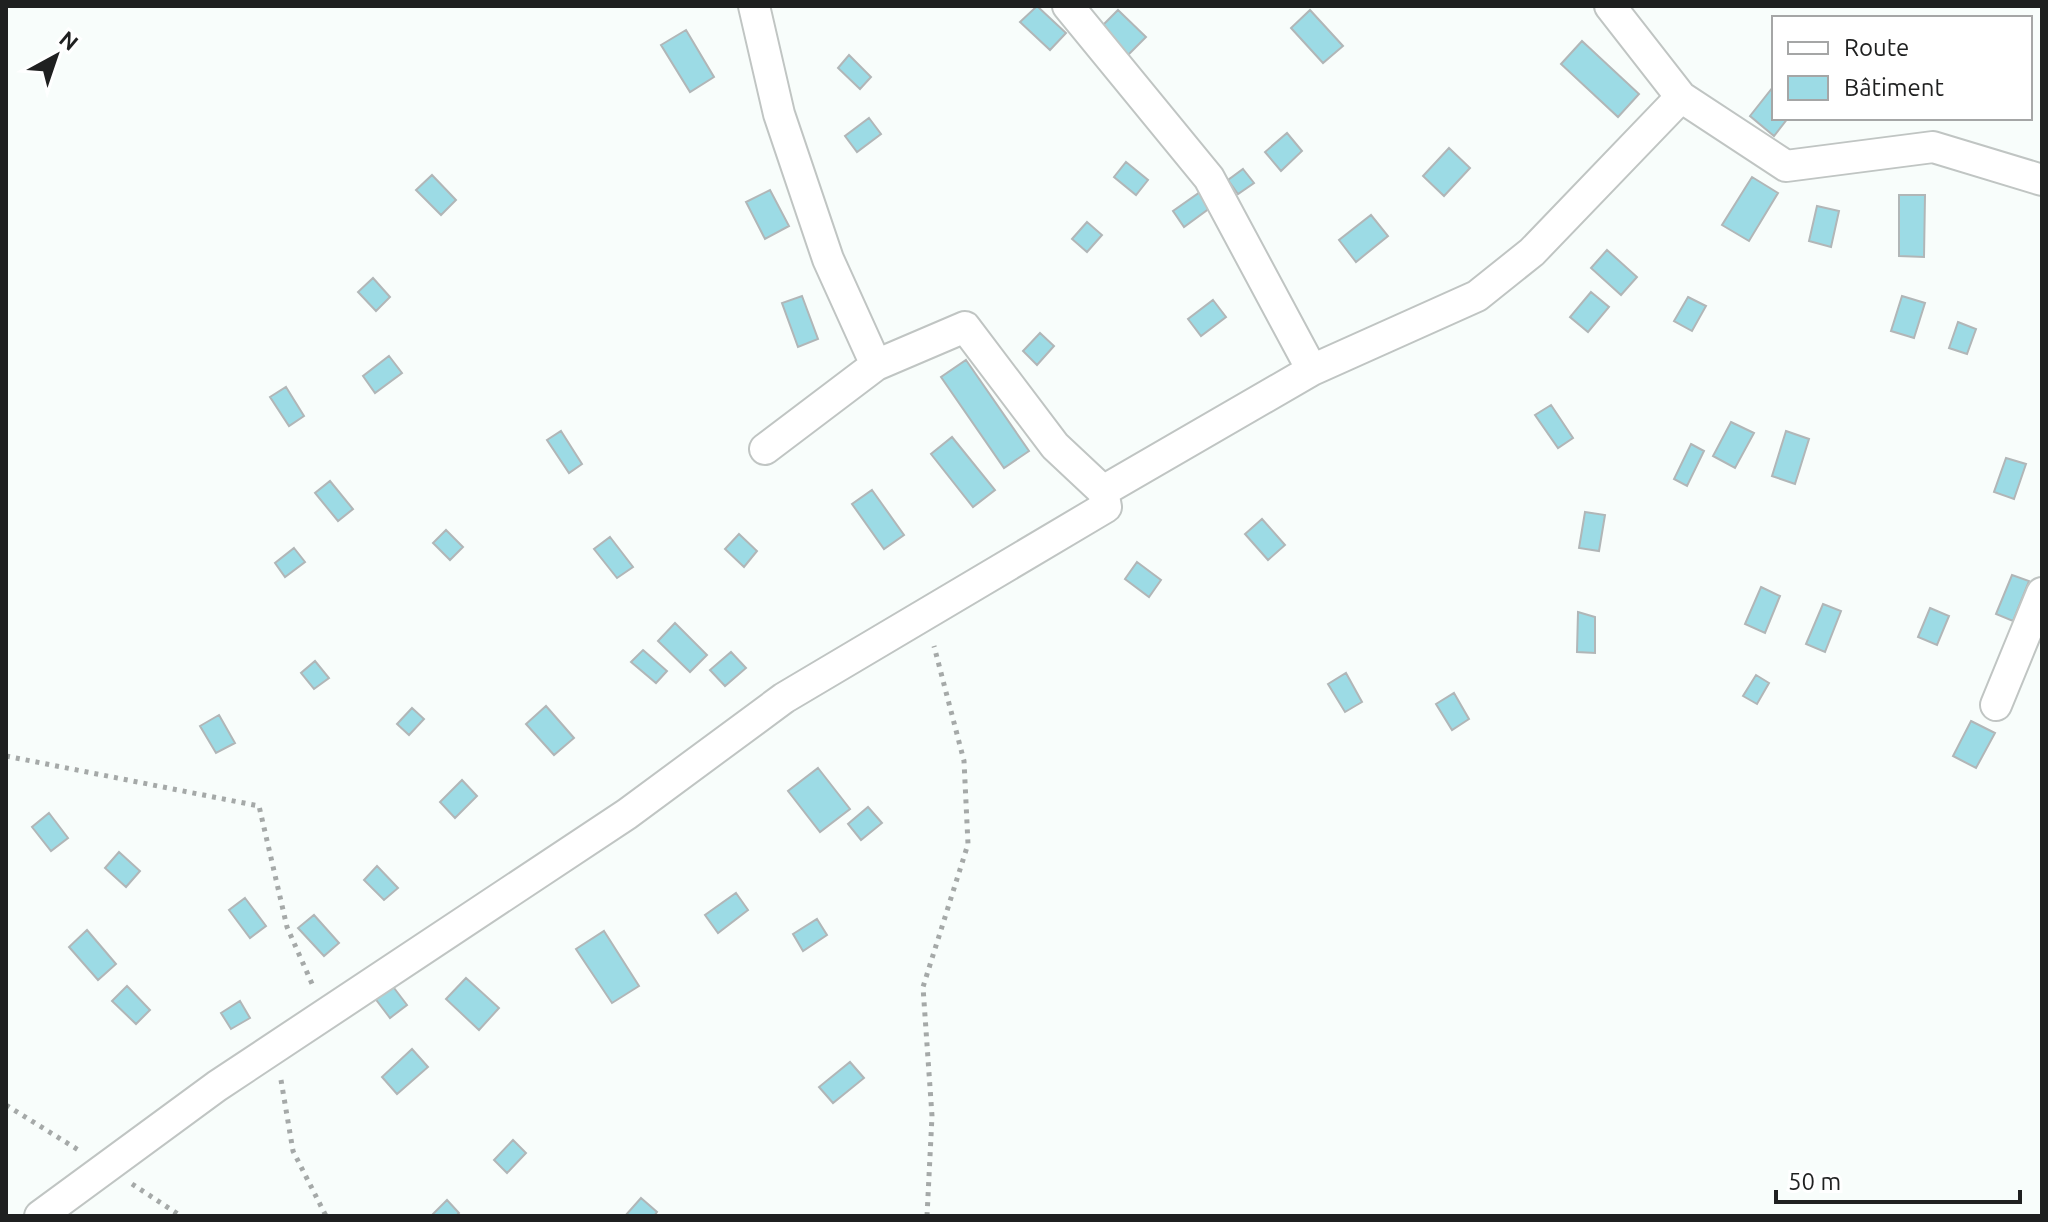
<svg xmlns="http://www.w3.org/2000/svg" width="2048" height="1222" viewBox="0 0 2048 1222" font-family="Ubuntu,sans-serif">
<rect width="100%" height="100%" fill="#f8fdfb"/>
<path fill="#9cdbe5" stroke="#b1b6b7" stroke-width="2" d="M1037,6L1066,33L1050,50L1020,22Z
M1118,10L1146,37L1127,56L1099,29Z
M1310,10L1343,46L1323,63L1291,28Z
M686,30L714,77L690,92L661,45Z
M1582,41L1639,94L1618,117L1561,64Z
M849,55L871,77L860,89L838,68Z
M1773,87L1774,118H1788L1774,136L1750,116Z
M869,118L881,134L857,152L845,136Z
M1287,133L1302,151L1281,171L1265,152Z
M1449,148L1470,168L1444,196L1423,176Z
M1126,162L1148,180L1136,195L1114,177Z
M1243,169L1254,183L1238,194L1228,180Z
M432,175L456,200L441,215L416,190Z
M1752,177L1778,193L1749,241L1722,225Z
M770,190L789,226L765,239L746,202Z
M1203,190L1214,205L1184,227L1173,211Z
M1899,195H1925L1924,257L1899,256Z
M1817,206L1839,211L1831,247L1809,241Z
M1371,215L1388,236L1356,262L1339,240Z
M1087,222L1102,235L1087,252L1072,239Z
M1607,250L1637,277L1621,295L1591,268Z
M373,278L390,297L376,311L358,292Z
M1591,292L1609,307L1588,332L1570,317Z
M802,296L818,339L798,347L782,303Z
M1902,296L1925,303L1914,338L1891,331Z
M1688,297L1706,306L1692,331L1674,321Z
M1213,300L1226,317L1201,336L1188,319Z
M1958,322L1976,329L1967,354L1949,348Z
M1040,333L1054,346L1037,365L1023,351Z
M389,356L402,373L375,393L363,376Z
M966,360L1029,451L1004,468L941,377Z
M286,387L304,416L289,426L270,397Z
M1551,405L1573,438L1558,448L1535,415Z
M1731,422L1754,433L1735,468L1713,456Z
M561,431L582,464L569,473L547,440Z
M1786,431L1809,439L1795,484L1772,476Z
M952,437L995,490L973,507L931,454Z
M1691,444L1704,451L1687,486L1674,479Z
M2006,458L2026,464L2014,499L1994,492Z
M330,481L353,509L338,521L315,493Z
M872,490L904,535L884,549L852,504Z
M1585,512L1605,515L1599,551L1579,548Z
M1262,519L1285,545L1268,560L1245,534Z
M446,530L463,547L450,560L433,543Z
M739,534L757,551L744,567L725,549Z
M610,537L633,567L617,578L594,549Z
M294,548L305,562L285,577L275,563Z
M1137,562L1161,580L1149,597L1125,579Z
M2012,575L2029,581L2013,621L1996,614Z
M1761,587L1780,596L1765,633L1745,624Z
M1823,604L1841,611L1825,652L1806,644Z
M1930,608L1949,616L1937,645L1918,637Z
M1578,612L1595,617V653L1577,652Z
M675,623L707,655L690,672L658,641Z
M643,650L667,671L656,683L631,662Z
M731,652L746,668L725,686L710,670Z
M315,661L329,678L314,689L301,673Z
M1346,673L1362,702L1345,712L1328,684Z
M1756,675L1769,683L1757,704L1743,696Z
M1454,693L1469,719L1452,730L1436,704Z
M546,706L574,738L554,755L526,724Z
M412,708L424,719L409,735L397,724Z
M219,715L235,743L216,753L200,726Z
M1971,721L1995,733L1976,768L1953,756Z
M818,768L850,809L820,832L788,791Z
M462,780L477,796L455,818L440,802Z
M868,807L882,823L861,840L848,824Z
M49,813L68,838L51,851L32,827Z
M119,852L140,871L126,887L105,868Z
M377,866L398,888L384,900L364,880Z
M736,893L748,910L718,933L705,915Z
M245,898L266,926L250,938L229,910Z
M314,915L339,943L324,956L298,928Z
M817,919L827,935L803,951L793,934Z
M87,930L116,964L98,980L69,947Z
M604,931L639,986L612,1003L576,949Z
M466,978L499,1008L479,1030L446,999Z
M391,984L407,1005L390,1018L374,997Z
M127,986L150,1010L136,1024L112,1001Z
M240,1001L250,1018L231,1029L221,1013Z
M412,1049L428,1067L397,1094L382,1077Z
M850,1062L864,1078L833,1103L819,1087Z
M513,1140L526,1153L507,1173L494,1160Z
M641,1198L657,1212L654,1216H625Z
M447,1200L459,1213L456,1216H431Z"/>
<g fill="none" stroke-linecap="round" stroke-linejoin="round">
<g stroke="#c0c5c3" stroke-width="34">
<path id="street" d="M754,6L779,114L828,259L876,365L965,327L1055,446L1103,491
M1068,6L1209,178L1312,370
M1681,97L1786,166L1933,147L2042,180
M765,449L876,365
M1996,705L2042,593
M40,1216L217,1086L627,814L784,698L1106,507L1103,491L1312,370L1477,296L1532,252L1681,97L1610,6"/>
</g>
<path stroke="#a5a9a8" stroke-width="5" stroke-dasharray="4 6" stroke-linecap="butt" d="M6,756L259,806L287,927L313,986
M281,1080L293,1151L326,1216
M6,1105L80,1151
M132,1184L181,1216
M927,1216L932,1116L923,987L968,844L964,761L934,646"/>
<use href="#street" stroke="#fff" stroke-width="30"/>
</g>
<rect width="2048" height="1222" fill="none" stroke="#1f2020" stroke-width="16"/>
<rect x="1772" y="16" width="260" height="104" fill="#ffffff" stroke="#a5a6a6" stroke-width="2"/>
<rect x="1788" y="42" width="40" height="12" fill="#ffffff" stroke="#a5a6a6" stroke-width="2"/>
<text x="1844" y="56" font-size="24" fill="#1f2020">Route</text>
<rect x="1788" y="76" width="40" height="24" fill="#9cdbe5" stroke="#a5a6a6" stroke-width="2"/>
<text x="1844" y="96" font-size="24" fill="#1f2020">Bâtiment</text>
<g transform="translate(56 56) rotate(40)" stroke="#ffffff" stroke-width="6" paint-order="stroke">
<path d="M0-6L14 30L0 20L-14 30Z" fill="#1f2020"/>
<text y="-12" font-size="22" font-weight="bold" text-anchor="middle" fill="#1f2020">N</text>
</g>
<path d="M1776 1190v12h244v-12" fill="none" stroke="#1f2020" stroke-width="4"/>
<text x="1788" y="1190" font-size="24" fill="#1f2020" stroke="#ffffff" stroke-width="6" paint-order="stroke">50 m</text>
</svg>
